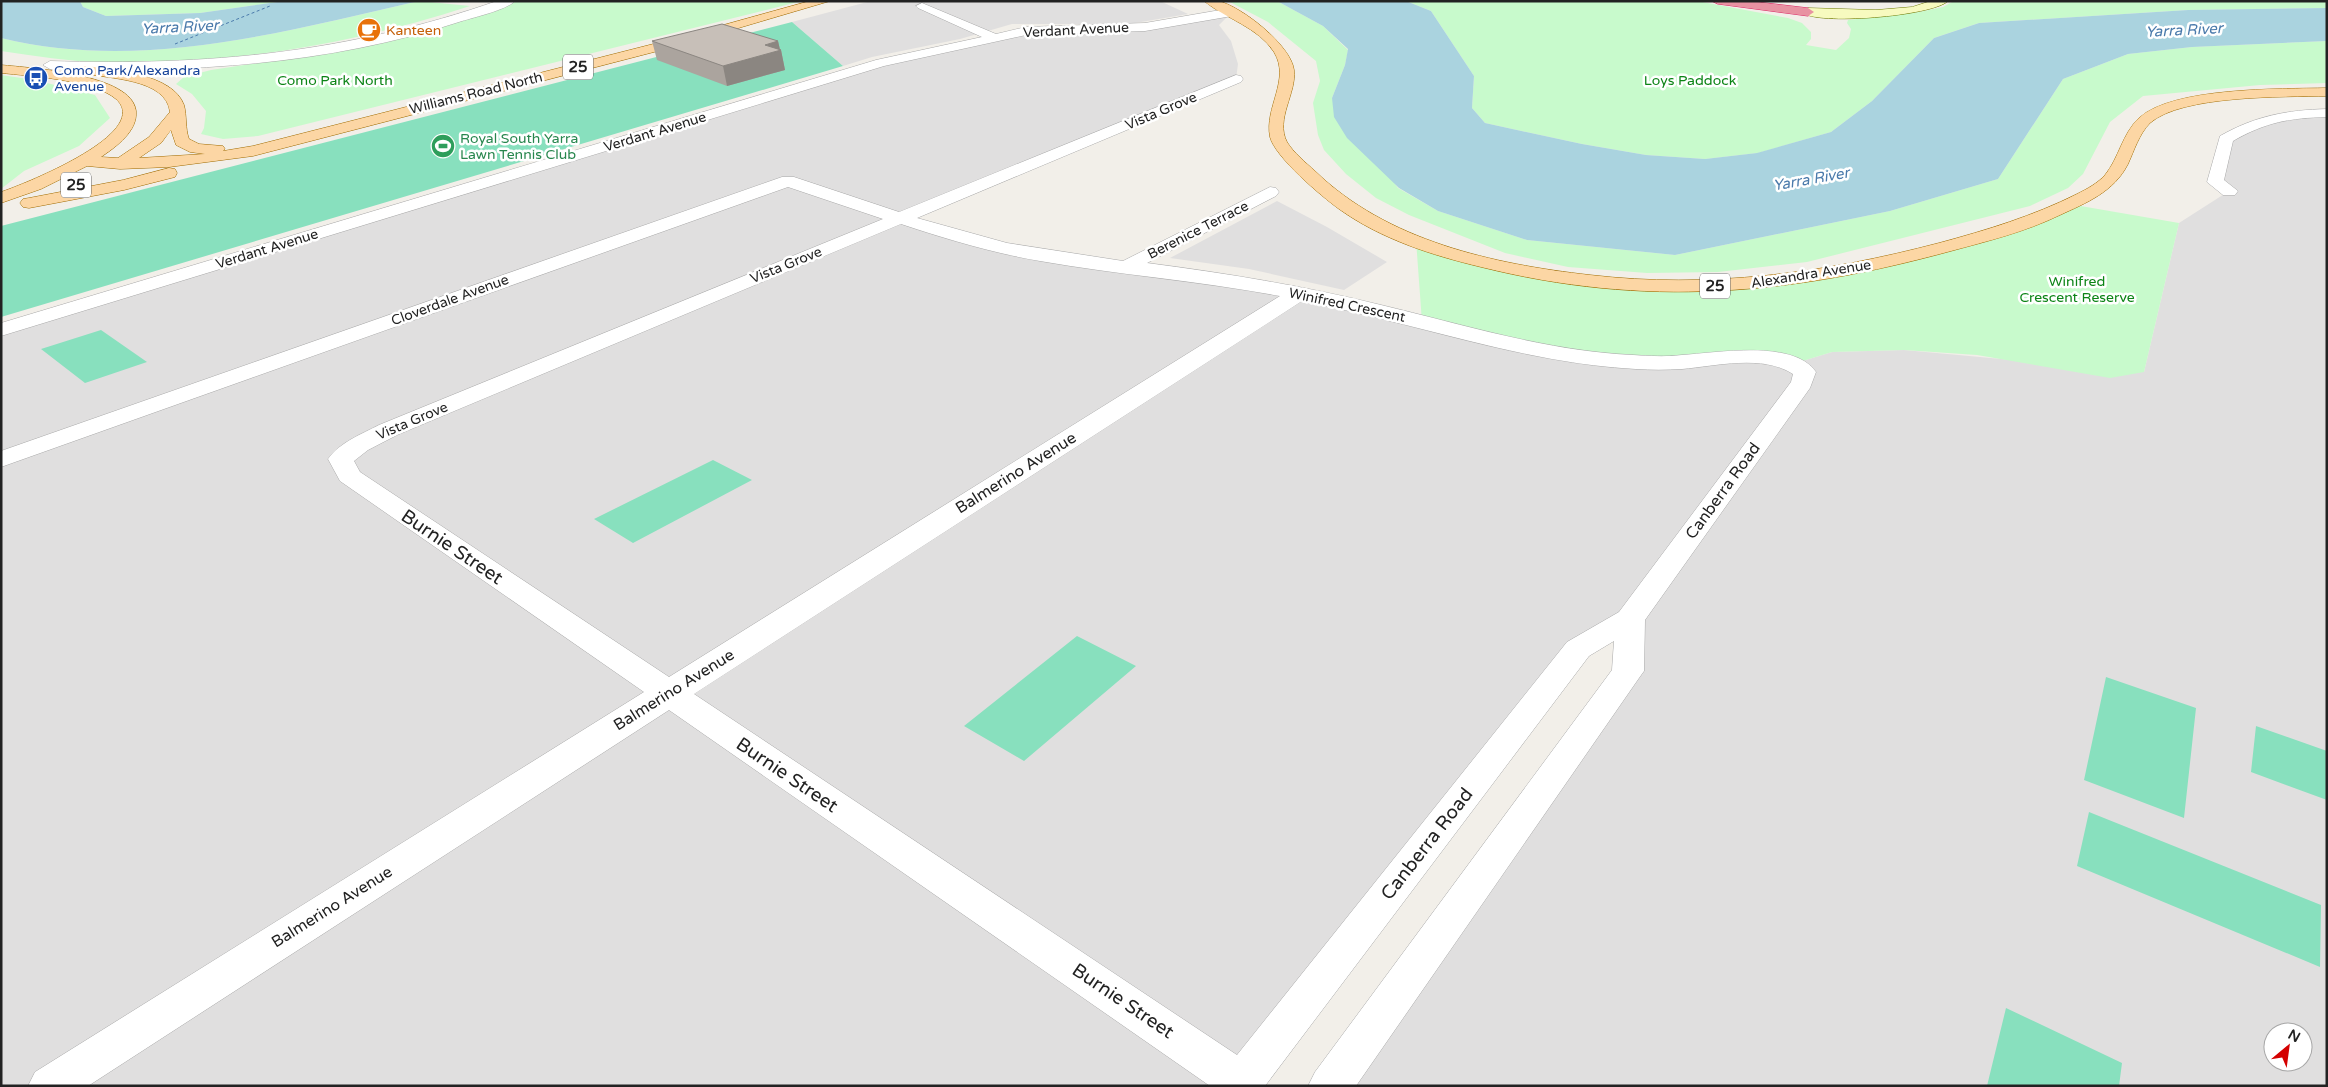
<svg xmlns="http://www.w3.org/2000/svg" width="2328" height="1087" viewBox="0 0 2328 1087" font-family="'Varela Round',sans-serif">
<rect width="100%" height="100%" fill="#f2efe9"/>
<path fill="#e0dfdf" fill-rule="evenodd" d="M871,1H1160L1188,14L1129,24H1012L960,39L872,57L843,66L792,22Z
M1232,12L1219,25L1231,41L1238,64L1236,79L901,218L1039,255L1243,283L1422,322L1796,363L1832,352L1904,350L2144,372L2179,223L2229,191L2215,182L2226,139L2250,124L2327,113V1086H1330L1628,671L1630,620L1578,649L1239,1086H1V330L881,63L1010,33L1145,27ZM2273,1032H2303V1062H2273Z
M1277,201L1327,227L1387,262L1344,290L1249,269L1170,258Z"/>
<path fill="#c8facc" d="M80,1H285L200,13L106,16L83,7Z
M419,1L470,6C372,38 275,57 172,61C149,62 126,64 103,63C69,61 35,56 1,51V38C140,72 283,32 419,1Z
M518,1H802L258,136L223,139L201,134L204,128L206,111L192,94L176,84L184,77L211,70L343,50L457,21Z
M1228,1H1277L1323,26L1348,50L1345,65L1332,98L1398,188L1438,211L1527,240L1675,255L1890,211L1998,179L2063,79L2128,54L2192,47L2327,41V83L2260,85L2143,96L2110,122L2083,174L2068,188L2030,206L1807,262L1718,272L1647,273L1568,267L1505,253L1409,215L1376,198L1346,174L1324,150L1318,135L1313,103L1320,81L1316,61L1268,22Z
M1406,1H1697L1788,18L1802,23L1811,32V39L1806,45L1836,50L1849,38L1851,29L1847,23L1848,20L1919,12L1943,7L1954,1H2327V8L2188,10L1979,23L1934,38L1872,101L1831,132L1758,153L1705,159L1646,155L1582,144L1485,123L1472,108L1474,76L1431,11Z
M1,75L35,80L95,95L110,118L79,146L24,171L1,189Z
M2069,204L2179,223L2144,372L2110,378L1977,355L1904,350L1832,352L1796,363L1532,350L1422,322L1416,240L1542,274L1720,286L1900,259Z"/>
<path fill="#88e0be" d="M792,22L843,66L1,317V226Z
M101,330L147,362L85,383L41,349Z
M713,460L752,480L633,543L594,519Z
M1077,636L1136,666L1024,761L964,726Z
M2106,677L2196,708L2184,818L2084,780Z
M2256,726L2327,751V800L2251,772Z
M2089,812L2321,905L2320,967L2077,866Z
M2006,1008L2122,1063L2119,1086H1987Z"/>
<path fill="#aad3df" d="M1,1H80L83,7L106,16L200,13L284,1H419C282,32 141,72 1,38Z
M1277,1H1406L1431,11L1474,76L1472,108L1485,123L1582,144L1646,155L1705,159L1757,153L1831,132L1872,101L1934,38L1979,23L2188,10L2327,8V41L2192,47L2128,54L2063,79L1998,179L1890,211L1675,255L1527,240L1438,211L1399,188L1347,138L1334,117L1332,98L1345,65L1348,49L1323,26Z"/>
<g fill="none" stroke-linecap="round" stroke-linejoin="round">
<path stroke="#4a7aab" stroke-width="1" stroke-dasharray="3 2.5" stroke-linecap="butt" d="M175,44L270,6"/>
<g stroke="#a9a9a9" stroke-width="1">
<path id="minor" d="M922,3L996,34L1026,27L1145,23L1232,8L1238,12L1232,16L1145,31L1026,35L884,66L1,336V323L876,60L982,37L918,8L916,6Z
M1236,75L1241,76L1243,79L1241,82L917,218L1007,243L1123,261L1270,187L1276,188L1279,192L1276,196L1147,263C1225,273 1304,286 1381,305C1465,325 1547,351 1633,355C1649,356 1666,357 1682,355C1716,353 1794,339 1816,372L1810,388L1645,620L1644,671L1639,678L1356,1086H1308L1315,1072L1612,670L1614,641L1589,656L1265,1086H1210L669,710L88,1086H28L35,1072L644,692L340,481L328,459C340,442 362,434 379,425L883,219L788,187L1,467V451L782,177H794L899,212ZM901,224C946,239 993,253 1040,261C1120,275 1200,281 1280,296L669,677L360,472L354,461L368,450L397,435ZM1302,301C1413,322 1522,363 1636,369C1651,370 1666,370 1682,369C1716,366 1762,354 1793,374L1791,382L1619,612L1567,642L1237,1055L694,694Z
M2327,109V117C2290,118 2266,122 2233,141L2224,180L2238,191L2235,195H2223L2207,182L2220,136C2255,116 2287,110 2327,109Z"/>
</g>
<g stroke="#a9a9a9" stroke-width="1">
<path id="tertiary" d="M497,1H515C506,10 475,17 462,21C329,65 189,73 50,69L43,65L50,61C208,66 347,53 497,1Z"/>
</g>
<g stroke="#707d05" stroke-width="1">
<path id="secondary" d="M1931,1H1948C1933,16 1815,26 1802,12L1808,8L1876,10L1912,7Z"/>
</g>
<g stroke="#a06b00" stroke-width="1">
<path id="primary" d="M810,1H830L681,45L253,156L169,167L120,169L87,166L41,189L1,203V192C22,185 154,133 116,99C94,80 30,76 1,73V65C31,68 132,74 136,111C138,131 116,147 101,157L118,158L149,137L170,112C166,78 108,79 82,73L80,70L82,67L87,66C114,70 173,74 184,105C187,116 185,128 189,139L199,144L223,146L225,149L223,151L253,146L673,39ZM171,130L176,145L190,152L205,154L139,158L161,143Z
M1204,1C1209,1 1213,0 1218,1C1241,6 1291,45 1294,70C1297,93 1275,119 1287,142C1293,152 1306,163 1315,171C1387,241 1493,264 1590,275C1709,289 1825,273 1939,243C1987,230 2033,216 2077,194C2087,189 2098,183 2105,175C2119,158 2122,134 2139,118C2173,87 2280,89 2327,88V96C2283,97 2182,95 2150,123C2139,134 2134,151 2128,164C2114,192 2086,203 2060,215C2025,232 1988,241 1951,251C1790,295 1645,308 1481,267C1431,255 1381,239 1339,209C1321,196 1275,157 1270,137C1264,107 1291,80 1274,52C1258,27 1226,19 1204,1Z
M169,168L175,169L177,173L175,177L124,190L29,208L23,207L20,203L23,199L29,198L123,180Z"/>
</g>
<g stroke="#dc2a67" stroke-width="1">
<path id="motorway" d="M1712,1H1749L1808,8L1814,12L1808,16L1718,4Z"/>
</g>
<use href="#minor" fill="#fff" fill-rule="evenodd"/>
<use href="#tertiary" fill="#fff" fill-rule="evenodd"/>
<use href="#secondary" fill="#f7fabf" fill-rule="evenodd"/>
<use href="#primary" fill="#fcd6a4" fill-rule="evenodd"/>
<use href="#motorway" fill="#e892a2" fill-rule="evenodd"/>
</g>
<path fill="#aba49e" d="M652,41H778L780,49L781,50L785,70L727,86L657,60Z"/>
<path fill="#8b8681" d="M778,41L780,50H781L785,70L727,86L723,66L765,45Z"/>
<path fill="#c7bfb8" stroke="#8b8681" d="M722,24L778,41L765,45L781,50L723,66L652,41Z"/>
<defs>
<g id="cafe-disc" transform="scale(1.25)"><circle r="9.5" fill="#e8710a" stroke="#fff"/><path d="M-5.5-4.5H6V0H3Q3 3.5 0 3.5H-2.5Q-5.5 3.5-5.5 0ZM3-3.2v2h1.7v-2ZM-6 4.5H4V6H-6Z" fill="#fff"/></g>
<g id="bus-disc" transform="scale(1.25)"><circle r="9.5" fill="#1a4fb4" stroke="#fff"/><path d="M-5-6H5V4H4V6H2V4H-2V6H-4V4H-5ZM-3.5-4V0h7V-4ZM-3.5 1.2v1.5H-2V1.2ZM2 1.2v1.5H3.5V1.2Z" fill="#fff"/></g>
<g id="stadium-disc" transform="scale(1.25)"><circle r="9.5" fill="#2e9e5b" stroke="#fff"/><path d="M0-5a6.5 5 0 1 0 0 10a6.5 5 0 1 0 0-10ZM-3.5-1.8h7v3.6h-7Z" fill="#fff"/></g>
</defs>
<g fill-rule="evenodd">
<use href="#cafe-disc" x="369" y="30"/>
<use href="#bus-disc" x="36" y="78"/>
<use href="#stadium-disc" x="443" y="146"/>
</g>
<g text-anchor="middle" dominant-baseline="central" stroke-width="5" stroke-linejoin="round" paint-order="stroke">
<g font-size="14" fill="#c56008" stroke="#fff" text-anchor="start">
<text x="386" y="30">Kanteen</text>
</g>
<g font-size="14" fill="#222" stroke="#fff">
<text transform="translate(1076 30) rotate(-3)">Verdant Avenue</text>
<text transform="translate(476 93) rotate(-14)">Williams Road North</text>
<text transform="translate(1161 111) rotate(-23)">Vista Grove</text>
<text transform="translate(655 132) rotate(-17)">Verdant Avenue</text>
<text transform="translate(1198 230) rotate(-27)">Berenice Terrace</text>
<text transform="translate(267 249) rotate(-17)">Verdant Avenue</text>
<text transform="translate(786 265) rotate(-22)">Vista Grove</text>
<text transform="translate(1811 274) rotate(-9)">Alexandra Avenue</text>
<text transform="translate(450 300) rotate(-20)">Cloverdale Avenue</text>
<text transform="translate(1347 305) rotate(12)">Winifred Crescent</text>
<text transform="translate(412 421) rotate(-23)">Vista Grove</text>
</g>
<g font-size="14" fill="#164399" stroke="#fff" text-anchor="start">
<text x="54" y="70">Como Park/Alexandra<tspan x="54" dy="16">Avenue</tspan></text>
</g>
<g font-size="14" fill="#0c8416" stroke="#fff">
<text x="335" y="80">Como Park North</text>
<text x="1690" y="80">Loys Paddock</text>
<text x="2077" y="281">Winifred<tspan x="2077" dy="16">Crescent Reserve</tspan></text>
</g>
<g font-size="14" fill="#27864d" stroke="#fff" text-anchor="start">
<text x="460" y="138">Royal South Yarra<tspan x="460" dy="16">Lawn Tennis Club</tspan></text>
</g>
<g font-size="15" font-style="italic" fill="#4a7aab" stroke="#fff">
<text transform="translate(180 27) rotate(-3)">Yarra River</text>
<text transform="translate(2184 30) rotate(-3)">Yarra River</text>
<text transform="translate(1811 179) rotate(-10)">Yarra River</text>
</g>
<g fill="#fff" stroke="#646464" stroke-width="1">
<rect x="563" y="54.5" width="30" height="25" rx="4"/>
<rect x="61" y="172.5" width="30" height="25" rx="4"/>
<rect x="1700" y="273.5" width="30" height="25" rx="4"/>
</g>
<g font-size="15" font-weight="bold" fill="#222">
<text x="578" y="67">25</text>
<text x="76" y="185">25</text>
<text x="1715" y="286">25</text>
</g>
<g font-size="16" fill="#222" stroke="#fff">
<text transform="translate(1016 473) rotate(-32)">Balmerino Avenue</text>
<text transform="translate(1723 491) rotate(-54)">Canberra Road</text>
<text transform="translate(674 690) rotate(-32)">Balmerino Avenue</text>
<text transform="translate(332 907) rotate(-32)">Balmerino Avenue</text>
</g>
<g font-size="19" fill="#222" stroke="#fff">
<text transform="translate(452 547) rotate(34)">Burnie Street</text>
<text transform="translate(787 775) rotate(34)">Burnie Street</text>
<text transform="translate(1427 844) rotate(-52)">Canberra Road</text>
<text transform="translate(1123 1001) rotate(34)">Burnie Street</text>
</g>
</g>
<rect width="2328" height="1087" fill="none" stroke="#222222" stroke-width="5"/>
<g transform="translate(2288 1047) rotate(29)"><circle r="24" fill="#ffffff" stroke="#a7a7a7"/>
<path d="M0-4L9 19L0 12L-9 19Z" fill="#d40000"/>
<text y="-8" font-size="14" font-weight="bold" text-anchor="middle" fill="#222222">N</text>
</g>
</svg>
